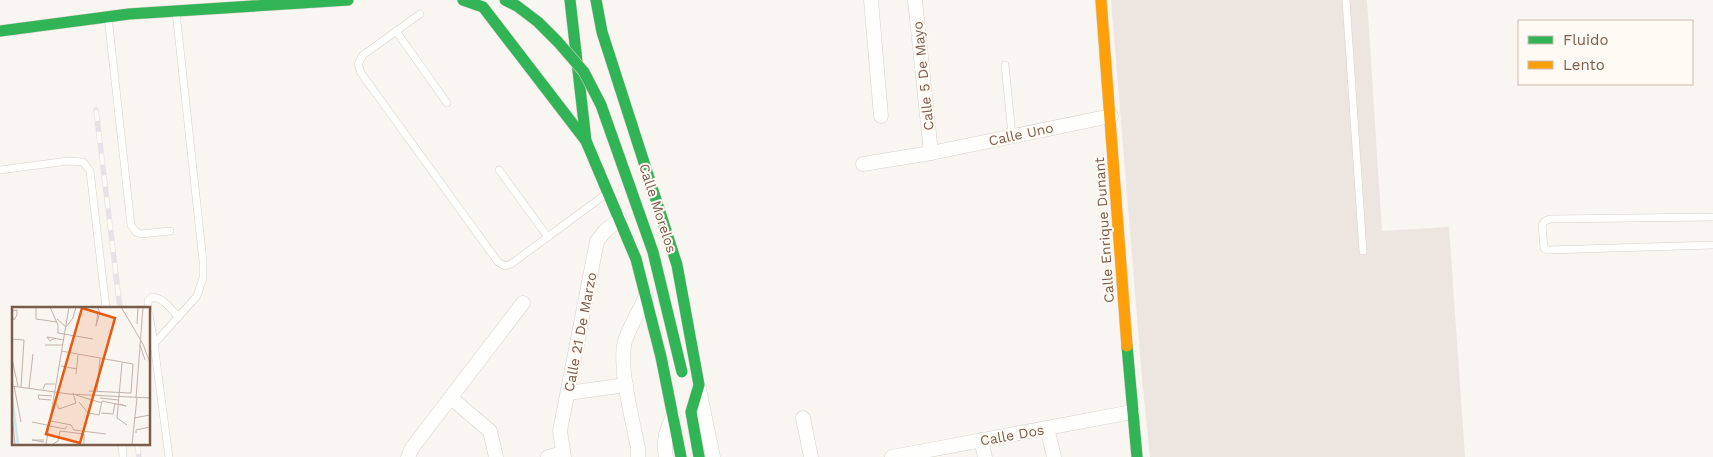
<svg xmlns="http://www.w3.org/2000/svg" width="1713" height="457" font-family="'Work Sans',sans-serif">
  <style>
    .industrial { fill: #ede5e0 }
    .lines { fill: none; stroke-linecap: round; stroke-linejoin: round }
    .lane-casing { stroke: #d7d1cb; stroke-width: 8 }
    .street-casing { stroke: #d7d1cb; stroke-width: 15 }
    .fast-casing { stroke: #d9d2cb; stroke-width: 12 }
    .slow-casing { stroke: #d9d2cb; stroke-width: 12 }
    .lane { stroke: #fefefd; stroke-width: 7 }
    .street { stroke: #fefefd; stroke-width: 14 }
    .fast { stroke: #30b455; stroke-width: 11 }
    .slow { stroke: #ff9f0a; stroke-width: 11 }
    .rail-casing { stroke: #e6e3e7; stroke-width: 5.5 }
    .rail { stroke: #fffaf3; stroke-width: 4; stroke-dasharray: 11; stroke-linecap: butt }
    .fast-bridge-casing { stroke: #d9d2cb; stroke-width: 12; stroke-linecap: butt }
    .fast-bridge { stroke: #30b455; stroke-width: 11 }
    .labels { text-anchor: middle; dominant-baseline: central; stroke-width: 4; stroke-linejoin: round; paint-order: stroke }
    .street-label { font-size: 14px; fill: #7a5c4d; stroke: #fffaf3 }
    .inset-river { fill: none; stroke: #d0e8ea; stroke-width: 2.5 }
    .inset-road { fill: none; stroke: #c2b3aa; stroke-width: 1 }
    .view { fill: #e8590c; fill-opacity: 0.15; stroke: #e8590c; stroke-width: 2.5 }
    .inset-edge { fill: none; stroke: #7a5c4d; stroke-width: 2.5 }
  </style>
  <rect width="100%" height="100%" fill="#f9f5f0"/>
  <path class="industrial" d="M1111,0H1367L1382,231L1449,227L1465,457H1150L1143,389Z"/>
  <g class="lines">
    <g class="lane-casing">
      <g id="lane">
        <path d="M1346,0L1363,251"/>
        <path d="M420,14L363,55L358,64L361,73L498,262L505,266L511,264L606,194"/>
        <path d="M108,17L131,225L136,232L141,234L170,231"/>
        <path d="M396,31L447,103"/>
        <path d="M1005,65L1012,135"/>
        <path d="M0,170L68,161L83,162L90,171L106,308"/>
        <path d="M499,170L548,237"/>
        <path d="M1713,217L1550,219L1545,221L1542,225L1544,248L1548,250L1713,245"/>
        <path d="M148,308V301L152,297C164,298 171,309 178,317"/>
        <path d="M149,314L154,344"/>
        <path d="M122,443L123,457"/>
        <path d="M169,457L154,344L197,296L203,278V261L176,12"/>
      </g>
    </g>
    <g class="street-casing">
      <g id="street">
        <path d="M871,0L881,116"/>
        <path d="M915,0L931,153"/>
        <path d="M863,164L931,153L1111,116"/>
        <path d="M699,389L713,457"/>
        <path d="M568,393L626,385"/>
        <path d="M451,398L490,431L496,457"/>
        <path d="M803,418L811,457"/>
        <path d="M1047,428L1054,457"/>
        <path d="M981,440L985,457"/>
        <path d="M408,457L412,448L523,303"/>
        <path d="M548,457L563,453"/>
        <path d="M564,457L560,431L597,241L605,231L620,219"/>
        <path d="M638,457V448C633,422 618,366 625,341C630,326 640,310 646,296"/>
        <path d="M666,457C663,441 666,431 673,416"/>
        <path d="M892,457L1132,412"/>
      </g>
    </g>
    <g class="fast-casing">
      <g id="fast">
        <path d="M463,0L483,7L586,141"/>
        <path d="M570,0L586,141L636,259L661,357L681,457"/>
        <path d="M596,0L602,32L677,265L699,385L691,412L699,457"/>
        <path d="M0,31L129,14L348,0"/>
        <path d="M1127,346L1137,457"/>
      </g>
    </g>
    <g class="slow-casing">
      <path id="slow" d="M1101,0L1127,346"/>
    </g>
    <use href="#lane" class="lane"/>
    <use href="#street" class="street"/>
    <use href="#fast" class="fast"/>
    <use href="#slow" class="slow"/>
    <g class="rail-casing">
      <g id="rail">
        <path d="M96,110L120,308"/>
        <path d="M137,443L139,457"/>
      </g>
    </g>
    <use href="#rail" class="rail"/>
    <g class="fast-bridge-casing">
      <path id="fast-bridge" d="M505,0L517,6L538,22L558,42L584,72L601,105L653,252L682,372"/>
    </g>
    <use href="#fast-bridge" class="fast-bridge"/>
  </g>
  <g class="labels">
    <g class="street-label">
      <text transform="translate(923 76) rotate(-96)">Calle 5 De Mayo</text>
      <text transform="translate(1021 134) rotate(-12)">Calle Uno</text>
      <text transform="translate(658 208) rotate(72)">Calle Morelos</text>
      <text transform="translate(1104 230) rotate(-94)">Calle Enrique Dunant</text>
      <text transform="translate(580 332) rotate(-79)">Calle 21 De Marzo</text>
      <text transform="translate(1012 435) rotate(-10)">Calle Dos</text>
    </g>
  </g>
  <g transform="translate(12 307)">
    <rect width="138" height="138" fill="#f9f5f0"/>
    <path class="inset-river" d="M0,91L6,137"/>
    <path class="inset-road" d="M24,0V12L45,15M38,0L46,18V26L81,32M85,0L88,5L84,19L86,4M109,0L131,37L138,56M0,4L5,3V8L2,13L0,9M45,12L54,20L61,11L64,0M125,17L126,0M43,31L38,34L35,30L52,33M0,32L12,33L9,80M33,38H51M128,38L133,53M49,44L121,57L119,86M0,52L6,79M110,56L105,111L115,118M49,59L65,62M64,67L66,48M0,79L57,87L138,91M2,79L9,115M17,81L21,47M31,82L33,77H43M77,84L119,86M85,84L88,52M64,88L90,96M88,91L107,93M124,91L131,0M39,93L27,92L26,88L40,89M67,95L76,106L87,108L90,94L114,99L108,97M44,96L47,102L64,96L61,86M89,106L101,107L103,96M0,107L3,137M122,111L138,108M39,114L59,118L62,123L94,127M20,115L35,118M38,119L53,122L55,119M124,126V123L138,120M32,135L20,133H32M34,137L57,0M41,137L46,134L48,124L72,127V137M120,137L125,91"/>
    <path class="view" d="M70,1L103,11L68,136L34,127Z"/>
    <rect width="138" height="138" class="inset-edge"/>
  </g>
  <rect x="1518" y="20" width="175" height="65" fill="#fffaf3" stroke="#cabbb1"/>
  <rect x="1528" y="36" width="25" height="8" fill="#30b455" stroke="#cabbb1"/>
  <text x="1563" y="45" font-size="15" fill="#7a5c4d">Fluido</text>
  <rect x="1528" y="61" width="25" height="8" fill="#ff9f0a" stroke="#cabbb1"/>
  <text x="1563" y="70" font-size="15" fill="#7a5c4d">Lento</text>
</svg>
